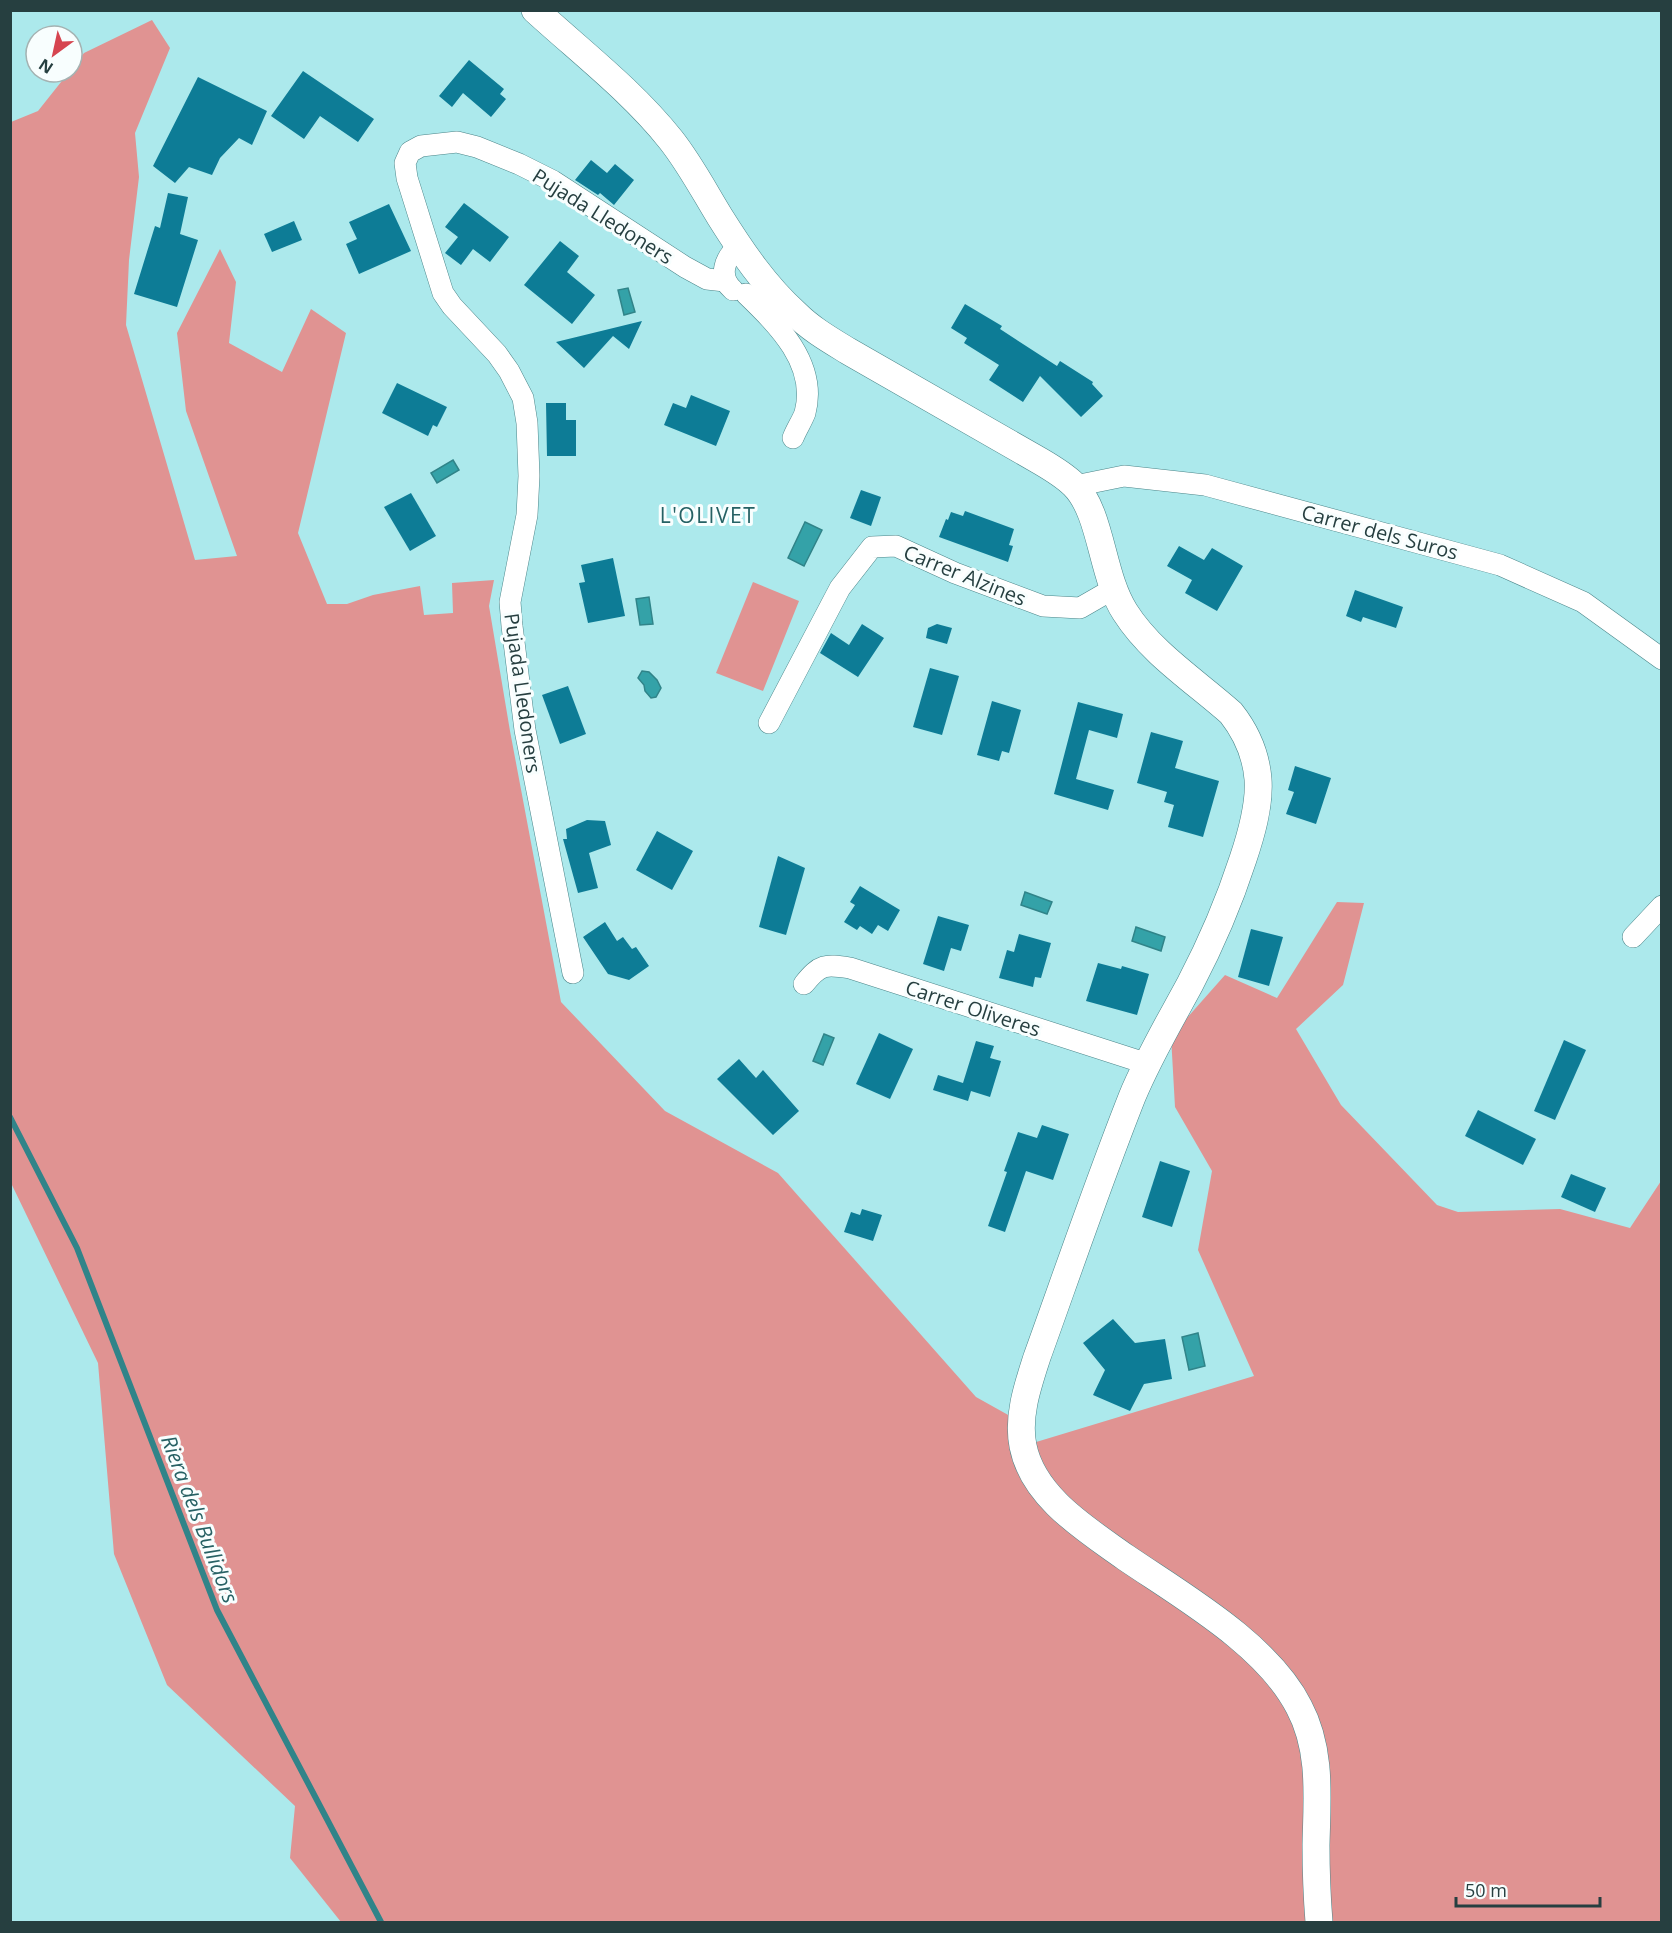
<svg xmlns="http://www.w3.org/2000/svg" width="1672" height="1933" font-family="'Open Sans',sans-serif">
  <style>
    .green { fill: #e09392 }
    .water { fill: #34a2a8; stroke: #308489; stroke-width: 1.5 }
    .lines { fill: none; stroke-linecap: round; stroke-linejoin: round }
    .stream { stroke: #308489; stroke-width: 6 }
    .building { fill: #0d7c96 }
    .minor-casing { stroke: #4b8589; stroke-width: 22 }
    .tertiary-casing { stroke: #4b8589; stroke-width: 28 }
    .minor { stroke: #fff; stroke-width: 21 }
    .tertiary { stroke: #fff; stroke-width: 27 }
    .labels { text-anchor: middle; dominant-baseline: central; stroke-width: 6; stroke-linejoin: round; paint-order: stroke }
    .street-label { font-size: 20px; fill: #263f40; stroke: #f8fefe }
    .neighbourhood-label { font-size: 21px; letter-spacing: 1.5px; fill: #256164; stroke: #f8fefe }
    .water-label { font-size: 21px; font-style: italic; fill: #276164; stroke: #f8fefe }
  </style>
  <rect width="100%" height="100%" fill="#ace9ec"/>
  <g class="green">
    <path d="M152,20L170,48L135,133L139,177L129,260L126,325L195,560L237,556L186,411L177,333L220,249L236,282L229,343L282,372L311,309L346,333L298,533L327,604H347L373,595L420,586L424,615L453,613L452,583L494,580L489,606L510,731L561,1002L665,1111L778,1173L976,1397L1010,1416L1023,1446L1254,1376L1198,1250L1212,1171L1175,1107L1171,1036L1225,975L1277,998L1337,902L1364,903L1343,985L1296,1029L1341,1105L1437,1205L1458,1212L1560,1209L1630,1228L1661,1181V1922H341L290,1858L295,1806L167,1685L114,1554L98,1363L11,1183V122L38,111L69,72H72V68L84,53Z"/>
    <path d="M753,582L799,601L763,691L716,673Z"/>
  </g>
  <g class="water">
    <path d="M628,288L635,312L624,315L618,290Z"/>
    <path d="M453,460L459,470L437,483L431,473Z"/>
    <path d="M805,522L822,530L804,566L788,558Z"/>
    <path d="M649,597L653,624L640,625L636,599Z"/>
    <path d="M642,671L649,672L657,680L661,688L656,697L651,698L645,691L644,685L638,678Z"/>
    <path d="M1025,892L1052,902L1047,914L1021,905Z"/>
    <path d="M1136,927L1165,937L1161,951L1132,941Z"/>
    <path d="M824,1034L834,1038L823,1065L813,1061Z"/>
    <path d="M1198,1333L1205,1366L1189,1370L1182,1337Z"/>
  </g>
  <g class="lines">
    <path class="stream" d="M10,1117L77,1248L217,1610L381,1922"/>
  </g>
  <g class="building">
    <path d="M469,60L504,89L500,94L506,99L491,117L463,93L452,107L439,96Z"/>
    <path d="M303,71L374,119L358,142L320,116L304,139L271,116Z"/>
    <path d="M198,77L267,111L252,145L239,138L220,158L212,175L189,167L175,183L153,166Z"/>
    <path d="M591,160L607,173L615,164L634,180L614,205L600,193L598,195L575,180Z"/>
    <path d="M168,193L188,197L180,234L198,240L177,307L134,294L155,226L160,228Z"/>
    <path d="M464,203L509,237L490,262L473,249L461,265L445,253L458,237L445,227Z"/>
    <path d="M389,204L411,251L359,274L346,244L357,239L349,222Z"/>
    <path d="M294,221L302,240L272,252L264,234Z"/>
    <path d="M560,241L579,256L567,272L595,295L572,324L524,285Z"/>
    <path d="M965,304L1002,326L1000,329L1057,366L1060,361L1093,382L1092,384L1103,396L1081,417L1040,376L1023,402L989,380L999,365L964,343L967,338L951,328Z"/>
    <path d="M642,321L629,349L613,336L584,368L556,342Z"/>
    <path d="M397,383L447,407L437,427L433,425L428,436L382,413Z"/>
    <path d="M691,395L730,411L716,446L664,425L673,403L686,408Z"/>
    <path d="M546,403H566V420H576V456H547Z"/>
    <path d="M861,490L881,497L871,526L850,518Z"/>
    <path d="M411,493L436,536L410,551L384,507Z"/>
    <path d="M965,511L1014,529L1009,545L1013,546L1008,562L939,537L946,519L948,520L951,512L963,516Z"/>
    <path d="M1179,546L1204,560L1212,548L1243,566L1217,611L1185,593L1192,580L1167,566Z"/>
    <path d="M613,558L625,616L588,623L579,583L585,582L581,565Z"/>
    <path d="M1355,590L1403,607L1396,628L1363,617L1361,622L1346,616Z"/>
    <path d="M862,624L884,638L858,677L820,653L831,633L849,645Z"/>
    <path d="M937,624L952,628L947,644L926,638L928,628Z"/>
    <path d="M930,668L959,676L942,735L913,727Z"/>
    <path d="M568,686L586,734L560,744L542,695Z"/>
    <path d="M992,701L1021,710L1009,753L1002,751L999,761L977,755Z"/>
    <path d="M1078,702L1123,714L1117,738L1089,730L1076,779L1114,790L1108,810L1054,794Z"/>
    <path d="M1151,732L1183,741L1175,768L1219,781L1203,837L1168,827L1174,805L1164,802L1167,792L1137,783Z"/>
    <path d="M1295,766L1331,778L1316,824L1286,814L1294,792L1288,790Z"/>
    <path d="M587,820L605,821L611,845L589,853L598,888L578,893L563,839H567L566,829Z"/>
    <path d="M657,831L693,851L672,890L636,870Z"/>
    <path d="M778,856L805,868L786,935L759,927Z"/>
    <path d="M860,886L900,910L888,931L878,925L872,934L860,926L857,930L844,922L855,905L850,902Z"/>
    <path d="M938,916L969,925L961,951L951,948L944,971L923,964Z"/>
    <path d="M605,922L617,941L623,937L632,949L636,947L649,966L629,980L608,974L583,937Z"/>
    <path d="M1251,929L1283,937L1269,986L1238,977Z"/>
    <path d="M1019,934L1051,943L1041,978L1035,977L1033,987L999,978L1007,950L1014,952Z"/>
    <path d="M1098,963L1121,969L1122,966L1149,974L1137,1015L1086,1001Z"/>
    <path d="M879,1033L913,1049L890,1099L856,1084Z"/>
    <path d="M1564,1040L1586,1050L1555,1120L1534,1111Z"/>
    <path d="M976,1041L994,1046L990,1058L1001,1061L990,1097L971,1091L968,1101L933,1090L938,1075L963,1083Z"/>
    <path d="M739,1059L756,1078L763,1070L799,1111L773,1135L717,1079Z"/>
    <path d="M1478,1110L1536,1139L1523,1165L1465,1136Z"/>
    <path d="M1042,1125L1069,1134L1053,1180L1026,1171L1005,1232L988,1226L1007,1172L1004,1171L1018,1132L1037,1138Z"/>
    <path d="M1160,1161L1190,1171L1172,1227L1142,1217Z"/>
    <path d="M1571,1174L1606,1188L1595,1212L1561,1197Z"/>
    <path d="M862,1209L882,1215L873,1241L844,1232L851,1212L860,1215Z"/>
    <path d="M1113,1319L1135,1343L1165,1339L1172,1379L1144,1384L1130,1411L1093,1395L1105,1370L1083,1343Z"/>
  </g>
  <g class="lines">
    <g class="minor-casing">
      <g id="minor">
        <path d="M733,290C718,277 724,258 739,246"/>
        <path d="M746,294C778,325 818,364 805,413C802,421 796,430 793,438"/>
        <path d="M1075,486L1124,476L1205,485L1500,565L1583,602L1662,659"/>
        <path d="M769,723L840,588L872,547L896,546L955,573L1043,606L1080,608L1113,589"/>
        <path d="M1633,937L1662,906"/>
        <path d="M573,973L525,730L512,626L510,602L527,515L529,476L527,423L523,398L509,371L497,354L452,306L443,293L407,178L405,163L410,152L421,146L457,142L477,147L519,164L553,181L685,267L707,279L725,281"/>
        <path d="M804,984C820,964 825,964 850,968L1148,1064"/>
      </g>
    </g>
    <g class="tertiary-casing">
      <path id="tertiary" d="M535,10C581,52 632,91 671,140C690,164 704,191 720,217C742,252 765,286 796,314C811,329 830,340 848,351L1040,461C1052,468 1064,475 1074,485C1102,513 1101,575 1125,612C1151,653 1195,681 1231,713C1246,732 1256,755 1258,779C1260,805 1251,835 1243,859C1229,902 1211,944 1190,984C1170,1021 1148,1058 1132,1097C1098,1183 1068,1271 1037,1357C1028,1385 1017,1416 1023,1446C1033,1497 1086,1529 1125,1557C1182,1596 1267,1644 1299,1707C1322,1750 1317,1798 1316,1845C1316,1871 1317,1897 1319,1922"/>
    </g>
    <use href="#minor" class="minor"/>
    <use href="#tertiary" class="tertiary"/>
  </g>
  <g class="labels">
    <g class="street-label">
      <text transform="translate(603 216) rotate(32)">Pujada Lledoners</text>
      <text transform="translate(1380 532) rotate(15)">Carrer dels Suros</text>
      <text transform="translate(965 575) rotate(22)">Carrer Alzines</text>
      <text transform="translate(523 693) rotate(82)">Pujada Lledoners</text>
      <text transform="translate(973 1008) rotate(18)">Carrer Oliveres</text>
    </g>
    <g class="neighbourhood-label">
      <text x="708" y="515">L'OLIVET</text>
    </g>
    <g class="water-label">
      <text transform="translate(200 1519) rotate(69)">Riera dels Bullidors</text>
    </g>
  </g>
  <rect width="1672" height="1933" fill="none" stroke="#263f40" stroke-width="24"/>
  <g transform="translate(54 54) rotate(213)"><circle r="28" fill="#f8fefe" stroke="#a4b2b2" stroke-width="1.5"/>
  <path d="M0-4.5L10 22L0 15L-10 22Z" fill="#d64550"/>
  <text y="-9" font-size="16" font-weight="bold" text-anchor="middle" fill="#263f40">N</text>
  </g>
  <path d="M1456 1897v9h144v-9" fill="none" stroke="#263f40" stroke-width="3"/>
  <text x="1465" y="1897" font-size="18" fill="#263f40" stroke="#f8fefe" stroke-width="4.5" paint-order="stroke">50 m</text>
</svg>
